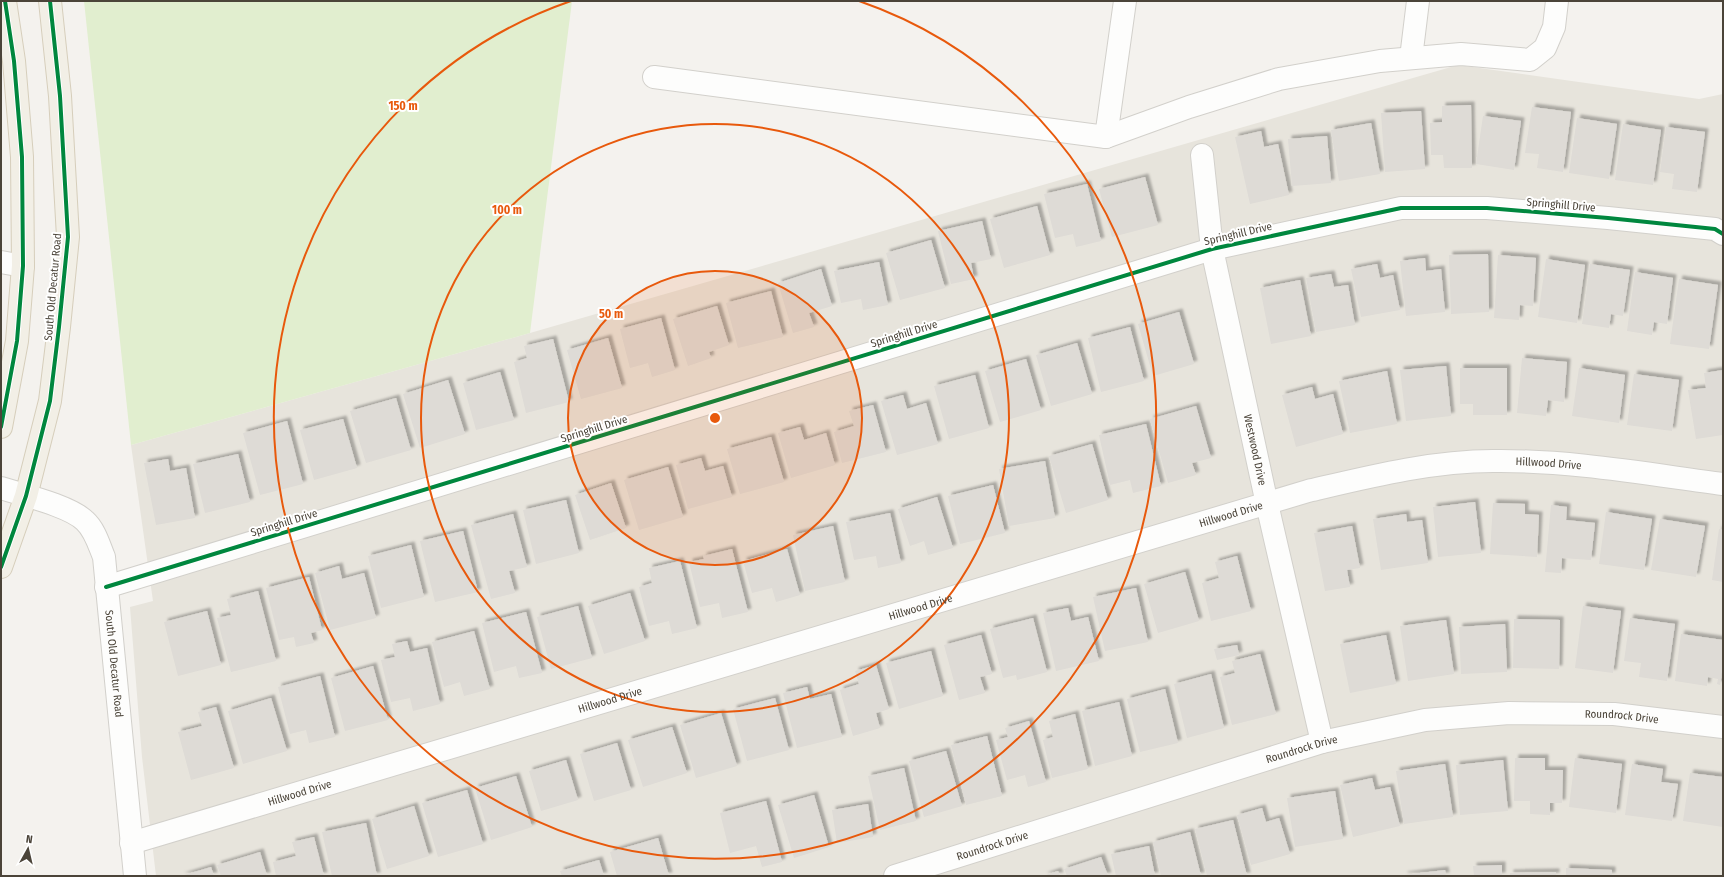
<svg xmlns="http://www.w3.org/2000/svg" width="1724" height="877" font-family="'Fira Sans Condensed',sans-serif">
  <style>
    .residential { fill: #e7e4dc }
    .green { fill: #e1eecf }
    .building { fill: #dedbd6; filter: url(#shadow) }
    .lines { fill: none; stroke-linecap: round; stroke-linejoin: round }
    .minor-casing { stroke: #d2d0cb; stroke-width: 24 }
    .major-casing { stroke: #d6cebb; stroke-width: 24 }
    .minor { stroke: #fdfdfc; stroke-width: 22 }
    .major { stroke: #f2efe6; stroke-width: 22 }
    .cycleway-casing { stroke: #fff; stroke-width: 6 }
    .cycleway { stroke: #00873e; stroke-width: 4 }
    .ring { fill: none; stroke: #e8590c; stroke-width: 2 }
    .labels { text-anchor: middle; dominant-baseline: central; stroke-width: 4; stroke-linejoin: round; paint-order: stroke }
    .street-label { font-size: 11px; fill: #4b4439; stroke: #fff }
    .centre { fill: #e8590c; stroke: #fff; stroke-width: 2 }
    .ring-label { font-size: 12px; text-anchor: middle; font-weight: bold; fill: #e8590c; stroke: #fff; stroke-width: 4; stroke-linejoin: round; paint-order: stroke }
  </style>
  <defs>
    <filter id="shadow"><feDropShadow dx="3.5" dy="-3.5" stdDeviation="1" flood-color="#0004"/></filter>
  </defs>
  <rect width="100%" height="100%" fill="#f4f2ee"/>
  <path class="residential" d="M1458,65L1699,99L1723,94V876H156L142,757L130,607L153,601L131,445L530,333Z"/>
  <path class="green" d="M84,1H572L530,333L131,445Z"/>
  <g class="building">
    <path d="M1471,105L1472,168H1444L1443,155H1431L1430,123L1442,122V106Z"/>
    <path d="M1532,107L1571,112L1563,172L1537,168L1539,154L1525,153Z"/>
    <path d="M1421,111L1425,169L1385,172L1381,113Z"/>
    <path d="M1483,116L1521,121L1514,170L1476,164Z"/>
    <path d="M1577,118L1617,124L1609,179L1569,173Z"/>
    <path d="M1371,123L1380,174L1339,181L1331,130Z"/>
    <path d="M1623,124L1661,130L1653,185L1615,180Z"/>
    <path d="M1666,127L1705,132L1697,192L1672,189L1674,174L1660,172Z"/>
    <path d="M1261,131L1264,147L1278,144L1289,195L1250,204L1235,137Z"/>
    <path d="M1327,136L1331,183L1292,186L1288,139Z"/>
    <path d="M1145,177L1158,225L1112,237L1099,189Z"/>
    <path d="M1087,184L1101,241L1076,247L1073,234L1055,238L1044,194Z"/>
    <path d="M1037,206L1050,255L1004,268L990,219Z"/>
    <path d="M982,221L991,259L971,263L974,279L951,284L938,231Z"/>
    <path d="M931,240L945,288L900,300L886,253Z"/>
    <path d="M1488,254L1489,312L1451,314L1449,255Z"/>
    <path d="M1498,255L1536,258L1533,306L1520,305L1519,320L1494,318Z"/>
    <path d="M1425,258L1426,271L1441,269L1445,312L1406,316L1400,261Z"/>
    <path d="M1546,259L1585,265L1577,323L1538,317Z"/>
    <path d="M879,262L888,305L863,310L861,299L841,303L834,271Z"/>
    <path d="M1377,264L1380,278L1393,275L1400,310L1361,317L1351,269Z"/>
    <path d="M1590,264L1630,270L1623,316L1611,314L1609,328L1582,324Z"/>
    <path d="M821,269L832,306L809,313L814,327L793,333L778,283Z"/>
    <path d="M1635,272L1673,278L1667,324L1654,322L1652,335L1627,331Z"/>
    <path d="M1331,274L1334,287L1348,285L1355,325L1316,332L1306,278Z"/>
    <path d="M1679,279L1718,285L1709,349L1670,344Z"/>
    <path d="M1300,280L1311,336L1271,344L1260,288Z"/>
    <path d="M771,291L783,337L738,348L726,303Z"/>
    <path d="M717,306L729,345L709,352L711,358L688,366L673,319Z"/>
    <path d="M1179,312L1194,364L1153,376L1138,324Z"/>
    <path d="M661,318L675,370L652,377L648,363L630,368L620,329Z"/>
    <path d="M1130,327L1144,381L1101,392L1088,338Z"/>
    <path d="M608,338L622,388L581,399L567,350Z"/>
    <path d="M553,339L569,402L526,413L514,362L527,358L524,346Z"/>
    <path d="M1077,343L1092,394L1051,406L1036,355Z"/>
    <path d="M1522,358L1567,362L1564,402L1548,400L1546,416L1517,413Z"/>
    <path d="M1026,359L1041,410L1000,422L985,371Z"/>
    <path d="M1446,366L1451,416L1406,421L1400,370Z"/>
    <path d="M1460,368H1507V415H1473V404H1460Z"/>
    <path d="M1579,368L1625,375L1619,423L1572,416Z"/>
    <path d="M1723,370V435L1696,439L1688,390L1706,388L1704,373Z"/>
    <path d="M1387,371L1397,424L1350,433L1339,381Z"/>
    <path d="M500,372L514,420L476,430L463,383Z"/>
    <path d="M1634,374L1679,380L1672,431L1627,425Z"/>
    <path d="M975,375L989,428L949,439L934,386Z"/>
    <path d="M448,380L465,434L420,448L403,394Z"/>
    <path d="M1312,387L1315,399L1333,394L1343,434L1296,447L1282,395Z"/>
    <path d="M903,395L907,409L926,403L938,444L897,455L881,401Z"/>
    <path d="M396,398L411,450L366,463L350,411Z"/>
    <path d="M873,405L886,452L842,463L834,432L854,426L849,411Z"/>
    <path d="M1196,406L1211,458L1192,463L1196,475L1168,483L1150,419Z"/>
    <path d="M343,419L357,468L314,480L300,430Z"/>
    <path d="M287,421L303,484L260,495L243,433Z"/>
    <path d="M1146,424L1161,486L1133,493L1130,480L1110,485L1099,435Z"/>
    <path d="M800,427L804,440L826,433L835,465L791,478L778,433Z"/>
    <path d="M771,437L784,482L740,494L727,449Z"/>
    <path d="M1092,444L1108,500L1066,513L1049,456Z"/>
    <path d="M238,454L250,502L205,513L193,464Z"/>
    <path d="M701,458L705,471L723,466L732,497L688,509L676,465Z"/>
    <path d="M168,459L170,471L186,468L195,518L156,525L144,463Z"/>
    <path d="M1045,461L1055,518L1009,526L999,469Z"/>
    <path d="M668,467L683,517L639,530L624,480Z"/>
    <path d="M611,483L626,528L590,540L575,495Z"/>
    <path d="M993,485L1005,533L960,544L948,496Z"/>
    <path d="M937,497L953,548L928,555L924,541L910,546L898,509Z"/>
    <path d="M566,500L579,553L536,564L523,510Z"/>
    <path d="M1475,502L1481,553L1438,557L1433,507Z"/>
    <path d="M1493,503L1525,504V514L1539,515L1537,557L1490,554Z"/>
    <path d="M1551,505L1567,507L1566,520L1595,523L1591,560L1562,558L1561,573L1545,572Z"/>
    <path d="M1606,512L1652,519L1644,570L1599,564Z"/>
    <path d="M890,513L901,563L878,568L876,556L854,560L846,522Z"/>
    <path d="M513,514L527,567L509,571L515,593L491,599L471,525Z"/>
    <path d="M1406,514L1407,522L1422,520L1428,563L1381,570L1373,519Z"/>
    <path d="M1660,519L1705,526L1696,577L1651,570Z"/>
    <path d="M833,526L845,582L805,591L793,535Z"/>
    <path d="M1352,526L1360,568L1347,570L1350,587L1325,591L1314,533Z"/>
    <path d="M1719,529L1723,530V582L1712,580Z"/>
    <path d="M463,531L478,592L435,602L420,541Z"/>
    <path d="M411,545L424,597L381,608L368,556Z"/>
    <path d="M732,549L748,612L722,618L719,603L700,607L689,562L704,559L703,556Z"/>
    <path d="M787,549L800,595L776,602L772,588L752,593L743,561Z"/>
    <path d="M1237,556L1251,611L1211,621L1202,583L1219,578L1215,562Z"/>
    <path d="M680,561L697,628L672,634L669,621L649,626L639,587L652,583L649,568Z"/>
    <path d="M339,566L342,579L364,573L376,618L330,630L315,573Z"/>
    <path d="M1185,572L1199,621L1158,633L1144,584Z"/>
    <path d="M309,577L322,630L311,633L314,643L296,647L294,637L279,640L266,588Z"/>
    <path d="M1136,588L1148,642L1105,651L1093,597Z"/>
    <path d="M258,591L276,661L231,672L217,618L231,615L227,599Z"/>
    <path d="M630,593L645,641L604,654L588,606Z"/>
    <path d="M578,606L592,658L551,669L537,617Z"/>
    <path d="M1583,606L1621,611L1613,673L1575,668Z"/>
    <path d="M1068,608L1071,621L1088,617L1099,661L1056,671L1043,613Z"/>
    <path d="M207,611L221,665L178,676L164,622Z"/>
    <path d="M526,612L542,673L519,678L516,666L494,672L482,623Z"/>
    <path d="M1033,618L1047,672L1017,680L1016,675L1003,678L990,629Z"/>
    <path d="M1630,618L1675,624L1667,681L1639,677L1641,663L1624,661Z"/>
    <path d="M1514,619L1560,620L1559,669L1513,668Z"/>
    <path d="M1446,620L1454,674L1408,681L1400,626Z"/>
    <path d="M1505,624L1507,672L1461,674L1459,627Z"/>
    <path d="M474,631L490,689L464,696L460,682L444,687L432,642Z"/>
    <path d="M1681,634L1723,640V666L1720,685L1717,684L1718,679L1708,677L1707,686L1675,681Z"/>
    <path d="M981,635L992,674L980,677L985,693L959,700L944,645Z"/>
    <path d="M1386,635L1396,684L1350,693L1340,644Z"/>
    <path d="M407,641L410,652L427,648L440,704L413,711L410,698L391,702L381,660L395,657L392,644Z"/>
    <path d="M1237,645L1239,655L1217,660L1214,649Z"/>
    <path d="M931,651L943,696L899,709L886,663Z"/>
    <path d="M1260,654L1276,714L1232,725L1220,677L1235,673L1232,661Z"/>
    <path d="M876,665L889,709L876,713L880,728L853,736L840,690L859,684L855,671Z"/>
    <path d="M373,666L388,720L345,731L331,678Z"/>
    <path d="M1211,674L1224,728L1187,738L1174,684Z"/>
    <path d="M320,676L335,737L309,743L306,730L290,734L278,687Z"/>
    <path d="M807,687L810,699L831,694L842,737L797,748L783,693Z"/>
    <path d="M1165,689L1178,743L1140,752L1127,699Z"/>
    <path d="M271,698L287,751L243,764L228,711Z"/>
    <path d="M775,698L789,750L747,761L733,709Z"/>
    <path d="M1119,702L1132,756L1095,766L1082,711Z"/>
    <path d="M216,707L234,768L191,780L178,732L202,726L198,712Z"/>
    <path d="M721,713L737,766L696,778L680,725Z"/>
    <path d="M1075,714L1088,769L1052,778L1043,740L1053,737L1049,721Z"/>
    <path d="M1029,721L1046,782L1028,787L1025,775L1007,780L996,740L1008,737L1005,728Z"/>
    <path d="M672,727L687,773L643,787L628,740Z"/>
    <path d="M987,736L1002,796L966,805L951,745Z"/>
    <path d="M617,743L631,790L594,801L580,754Z"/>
    <path d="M946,751L962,806L924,817L909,761Z"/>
    <path d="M1515,758H1545V770H1563L1562,803H1550V815L1530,814V801H1514Z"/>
    <path d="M1575,758L1622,764L1616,813L1569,807Z"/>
    <path d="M566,760L578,800L541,811L529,771Z"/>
    <path d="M1503,760L1508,811L1460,815L1456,765Z"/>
    <path d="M1445,764L1453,817L1404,824L1396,771Z"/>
    <path d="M1632,764L1663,769L1661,782L1678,784L1672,821L1625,815Z"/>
    <path d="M904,768L916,821L880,830L868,776Z"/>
    <path d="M1690,773L1723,777V827L1683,821Z"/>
    <path d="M516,776L532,827L491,840L475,788Z"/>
    <path d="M1372,778L1375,790L1390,787L1400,826L1353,837L1340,785Z"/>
    <path d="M467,790L483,844L438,857L422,803Z"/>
    <path d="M1335,791L1343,839L1295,847L1287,798Z"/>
    <path d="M814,795L829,847L794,858L778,805Z"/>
    <path d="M766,801L782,862L762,867L756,846L730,853L720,813Z"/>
    <path d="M868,804L873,837L837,843L832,810Z"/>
    <path d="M414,806L429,856L387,869L372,819Z"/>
    <path d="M1262,808L1266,822L1279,818L1290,854L1251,865L1237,815Z"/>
    <path d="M1233,820L1247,876H1207L1195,829Z"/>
    <path d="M366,823L377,876H332L322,832Z"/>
    <path d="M1190,832L1201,876H1161L1153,842Z"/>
    <path d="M314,837L324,876H276L273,862L296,856L292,842Z"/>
    <path d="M658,838L669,876H617L610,852Z"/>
    <path d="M1149,846L1155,876H1116L1111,854Z"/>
    <path d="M260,852L267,876H221L217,865Z"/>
    <path d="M1101,857L1108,876H1067L1064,869Z"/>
    <path d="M599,860L604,876H562L560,871Z"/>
    <path d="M1502,865V876H1474L1473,866Z"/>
    <path d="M211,867L214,876H181Z"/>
    <path d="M1566,868L1612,870V876H1566Z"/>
    <path d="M1445,870L1446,876H1404V875Z"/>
    <path d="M1058,871L1060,876H1043Z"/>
    <path d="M1556,872V876H1510V873Z"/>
  </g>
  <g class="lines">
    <g class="minor-casing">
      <g id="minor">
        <path d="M1411,58L1418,1"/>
        <path d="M654,77L1106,137L1125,1"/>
        <path d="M1106,137L1189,107L1279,79L1380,61L1461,54L1530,60L1545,48L1554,27L1557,1"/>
        <path id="s1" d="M1202,155L1212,249L1267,504L1322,742"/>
        <path d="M1,262L23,266"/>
        <path id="s2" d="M1,488C23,495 70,506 85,521C95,530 99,545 104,557L135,876"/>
        <path d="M106,587L1212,249L1401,208H1487L1608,218L1715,229L1723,234"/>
        <path id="s3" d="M131,843L1308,491C1368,477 1431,461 1493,461C1570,460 1647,474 1723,484"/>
        <path id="s4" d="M895,876L1322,742L1425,720L1509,713L1614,714L1723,727"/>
      </g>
    </g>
    <g class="major-casing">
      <g id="major">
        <path d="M1,427L17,341L23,266L22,157L14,61L5,1"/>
        <path d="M1,567L26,496L50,401L59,327L68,237L60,96L50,1"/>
      </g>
    </g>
    <use href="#minor" class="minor"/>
    <use href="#major" class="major"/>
    <g class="cycleway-casing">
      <g id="cycleway">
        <path d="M1,427L17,341L23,266L22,157L14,61L5,1"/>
        <path d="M1,567L26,496L50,401L59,327L68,237L60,96L50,1"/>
        <path d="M106,587L1212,249L1401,208H1487L1608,218L1715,229L1723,234"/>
      </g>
    </g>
    <use href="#cycleway" class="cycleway"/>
  </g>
  <circle cx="715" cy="418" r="147" fill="#e8590c" fill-opacity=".12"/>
  <g class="ring">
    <circle cx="715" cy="418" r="147"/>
    <circle cx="715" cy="418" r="294"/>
    <path d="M859 1A441 441 0 1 1 571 1"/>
  </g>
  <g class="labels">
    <g class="street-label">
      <text transform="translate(1561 205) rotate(5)">Springhill Drive</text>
      <text transform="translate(1238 234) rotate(-13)">Springhill Drive</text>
      <text transform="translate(53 287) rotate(-85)">South Old Decatur Road</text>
      <text transform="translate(904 334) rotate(-17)">Springhill Drive</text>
      <text transform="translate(594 429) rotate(-17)">Springhill Drive</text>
      <text stroke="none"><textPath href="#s1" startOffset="300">Westwood Drive</textPath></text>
      <text stroke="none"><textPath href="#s3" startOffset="1472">Hillwood Drive</textPath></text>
      <text stroke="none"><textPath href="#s3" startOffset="1148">Hillwood Drive</textPath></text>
      <text transform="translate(284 523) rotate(-17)">Springhill Drive</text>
      <text stroke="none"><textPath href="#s3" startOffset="824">Hillwood Drive</textPath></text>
      <text stroke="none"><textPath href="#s2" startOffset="239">South Old Decatur Road</textPath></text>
      <text stroke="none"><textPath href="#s3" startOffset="500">Hillwood Drive</textPath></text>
      <text stroke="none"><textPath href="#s4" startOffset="750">Roundrock Drive</textPath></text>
      <text stroke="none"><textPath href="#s4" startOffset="426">Roundrock Drive</textPath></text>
      <text stroke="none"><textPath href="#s3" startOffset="176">Hillwood Drive</textPath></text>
      <text stroke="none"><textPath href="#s4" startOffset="102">Roundrock Drive</textPath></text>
    </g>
  </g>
  <circle cx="715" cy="418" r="6" class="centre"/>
  <g class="ring-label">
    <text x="403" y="110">150 m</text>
    <text x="507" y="214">100 m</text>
    <text x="611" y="318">50 m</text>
  </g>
  <rect width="1724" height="877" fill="none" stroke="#4b4439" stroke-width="4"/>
  <g transform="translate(28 849) rotate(8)" stroke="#ffffff" stroke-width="3" paint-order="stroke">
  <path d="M0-3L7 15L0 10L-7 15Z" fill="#4b4439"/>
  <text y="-6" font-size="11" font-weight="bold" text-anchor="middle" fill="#4b4439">N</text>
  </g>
</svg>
